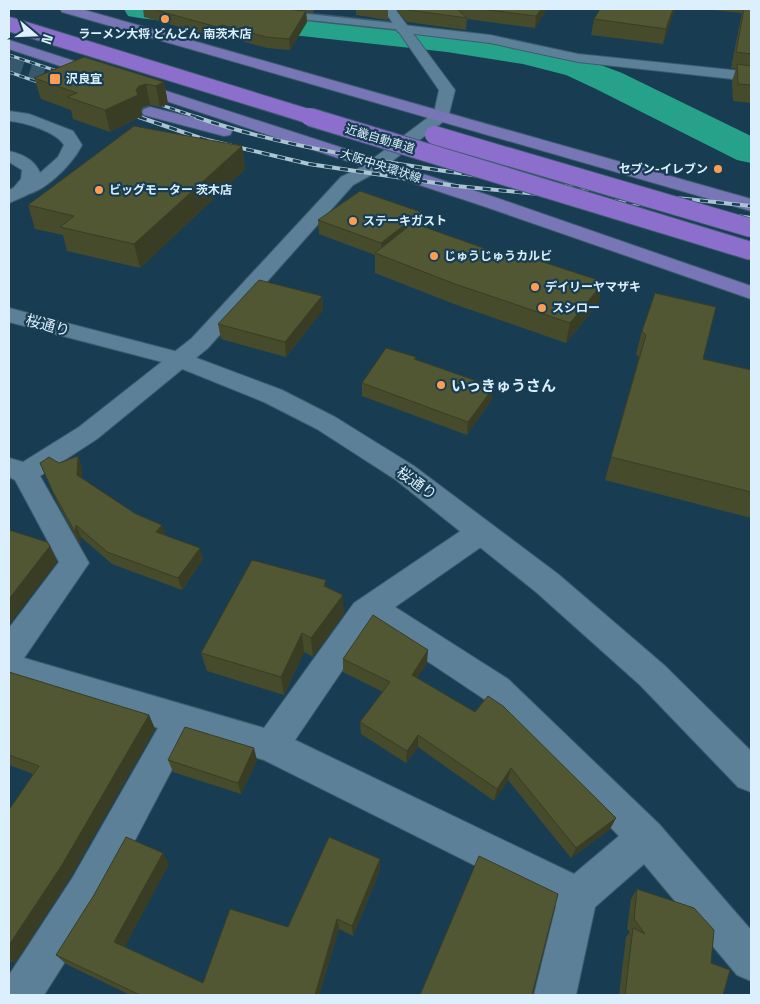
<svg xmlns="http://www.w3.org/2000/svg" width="760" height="1004" font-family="'Space Grotesk','Noto Sans JP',sans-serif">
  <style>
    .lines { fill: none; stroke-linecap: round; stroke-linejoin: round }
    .river { fill: #26a28b; fill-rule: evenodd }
    .primary-tunnel { stroke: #35586c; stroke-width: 14; stroke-dasharray: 14 8; stroke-linecap: butt }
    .lane-casing { stroke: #3d5c6e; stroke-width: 3 }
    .street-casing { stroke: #3d5c6e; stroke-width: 2 }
    .secondary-casing { stroke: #3d5c6e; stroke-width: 2 }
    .primary-casing { stroke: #3d5c6e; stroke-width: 2 }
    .lane { fill: #5b8098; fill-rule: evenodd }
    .street { fill: #5b8098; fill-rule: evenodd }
    .secondary { fill: #5b8098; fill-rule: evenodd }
    .primary { fill: #7876b7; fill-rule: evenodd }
    .rail-far1-casing { stroke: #acc4d3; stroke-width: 3 }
    .rail-casing { stroke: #acc4d3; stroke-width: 4 }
    .rail-far1 { stroke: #183d52; stroke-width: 2; stroke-dasharray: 5.5; stroke-linecap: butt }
    .rail { stroke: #183d52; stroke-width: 2.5; stroke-dasharray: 8; stroke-linecap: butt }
    .highway-bridge-far1-casing { stroke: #3d5c6e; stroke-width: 16; stroke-linecap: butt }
    .highway-bridge-casing { stroke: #3d5c6e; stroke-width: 20; stroke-linecap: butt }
    .highway-bridge-far1 { stroke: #8c6fcc; stroke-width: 14 }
    .highway-bridge { stroke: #8c6fcc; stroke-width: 18 }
    .wall { fill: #464b2c }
    .shaded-wall { fill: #393d24 }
    .building { fill: #515733; stroke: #393d24 }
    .poi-dot { fill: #fc9d53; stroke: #183d52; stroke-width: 2 }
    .labels { text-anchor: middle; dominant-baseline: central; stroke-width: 4.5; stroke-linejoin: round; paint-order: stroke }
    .far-poi-label { font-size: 12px; font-weight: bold; fill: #dbeffc; stroke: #183d52; text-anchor: start }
    .far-street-label { font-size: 12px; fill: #dbeffc; stroke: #183d52 }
    .street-label { font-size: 15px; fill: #dbeffc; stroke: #183d52 }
    .poi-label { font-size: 15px; font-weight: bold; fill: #dbeffc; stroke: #183d52; text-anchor: start }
  </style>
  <rect width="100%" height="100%" fill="#183d52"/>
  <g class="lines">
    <path class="river" d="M124,9H225L447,32L525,44L590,61L622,73L751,136V163L737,160L596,89L566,75L523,64L447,52L139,18L128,16Z"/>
    <path class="primary-tunnel" d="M9,64L150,112"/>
    <g class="lane-casing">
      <path id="lane" d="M230,9H261L402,24L407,27L402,30L235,12Z"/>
    </g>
    <g class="street-casing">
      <g id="street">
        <path d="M403,25L490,35L578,54L751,72V81L578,62L490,43L398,32L396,29Z"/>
        <path d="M9,111L29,114L73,131L82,145C72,165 38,201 13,195L11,191L21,179L22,170L9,162V151C22,154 35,160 40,173L58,157L64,145C57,132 24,122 9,121Z"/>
        <path d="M376,160L382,161L385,165L382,169L353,185L208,348L97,439L40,476L89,563L24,658L264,728L354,603L471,524L481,521L491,524L495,532L491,540L395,607L508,679L659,824L751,930V981L737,975L644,864L595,907L576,995H534L556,906L264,760L189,737L101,905L44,995H9V975L73,877L158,728L9,682V628L59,562L15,480L9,477V458L23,462L79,427L192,338L341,177ZM373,625L484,699L619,836L574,874L295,740Z"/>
      </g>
    </g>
    <g class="secondary-casing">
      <g id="secondary">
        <path d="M383,9H395L455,90L448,118L382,169L376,170L370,169L367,165L370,161L434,113L439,90Z"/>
        <path d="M20,185L27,187L29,191L27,195L9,203V190Z"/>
        <path d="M9,308L186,354L282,390L335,417L414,466L558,574L664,665L751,751V792L738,787L640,685L536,592L396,480L317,429L264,402L170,364L9,322Z"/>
      </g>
    </g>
    <g class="primary-casing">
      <g id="primary">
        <path d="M60,9H81L751,199V211L62,12Z"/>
        <path d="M9,40L497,198L751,286V299L483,206L9,49Z"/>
        <path d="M150,107L230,127L232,131L230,135L224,136L144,115L142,112L144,109Z"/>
      </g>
    </g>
    <use href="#lane" class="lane"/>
    <use href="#street" class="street"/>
    <use href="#secondary" class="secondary"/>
    <use href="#primary" class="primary"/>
    <g class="rail-far1-casing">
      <g id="rail-far1">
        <path d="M9,55L66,74"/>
        <path d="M9,72L49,86"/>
        <path d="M149,101L200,118"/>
        <path d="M127,113L143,118"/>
      </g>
    </g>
    <g class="rail-casing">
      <g id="rail">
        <path d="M139,117L203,139L309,164L456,186L671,207L751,218"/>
        <path d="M196,117C262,140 330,152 399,164C515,183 633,193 751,206"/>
      </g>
    </g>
    <use href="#rail-far1" class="rail-far1"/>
    <use href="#rail" class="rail"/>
    <g class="highway-bridge-far1-casing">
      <path id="highway-bridge-far1" d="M9,24L314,118"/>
    </g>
    <g class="highway-bridge-casing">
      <g id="highway-bridge">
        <path d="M310,117L751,251"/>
        <path d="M434,135L751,228"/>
      </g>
    </g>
    <use href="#highway-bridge-far1" class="highway-bridge-far1"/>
    <use href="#highway-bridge" class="highway-bridge"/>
  </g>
  <g class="wall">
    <path d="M143,9H315L313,13L306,12L307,22L290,50L267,48L223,36L219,38L144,17Z"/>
    <path d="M356,9H388V20L356,15Z"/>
    <path d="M396,9H547L535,28L467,19L466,30L407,22Z"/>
    <path d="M675,9L663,44L591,35L594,19Z"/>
    <path d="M702,9H751V103L733,101L732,81L736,69L731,68L742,13Z"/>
    <path d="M34,78L164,82L168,104L160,107L150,105L143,107L141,110L142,116L110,132L73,119L71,110L41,99Z"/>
    <path d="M242,146L245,169L140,268L67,251L63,235L35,229L28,205Z"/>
    <path d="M318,220L421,225L599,302L566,343L454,304L375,273V255L319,234Z"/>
    <path d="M322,296L323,310L286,357L221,339L218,324Z"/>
    <path d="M642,331L703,359L751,370V518L605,480L639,357L636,354Z"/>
    <path d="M416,357V359L492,399L467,435L362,396V383Z"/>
    <path d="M78,456L82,468V478L165,535L203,559L182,590L112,564L81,537L80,544L58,504L40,463H59Z"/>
    <path d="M327,587L344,614L313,657L304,652L284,695L207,671L201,653Z"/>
    <path d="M343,659L427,663L417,678L616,818L610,829L571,858L508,780L494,801L418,747L406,763L361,734L360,722L383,692L343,672Z"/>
    <path d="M9,672L149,715L155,729L71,876L15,963L11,961L9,966V810L33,774L9,765Z"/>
    <path d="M168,760H257L241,794L173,772Z"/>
    <path d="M163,853L169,864L124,947L203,983L288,927L380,870L353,936L339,929L319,995H130L66,964L56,955Z"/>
    <path d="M637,889L711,963L723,995H619L626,937L630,932L627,929L631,899Z"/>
  </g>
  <g class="shaded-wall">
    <path d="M541,9H547L535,28L536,16Z"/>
    <path d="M673,9H675L663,44L666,29Z"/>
    <path d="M306,11L307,22L290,50L289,39Z"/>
    <path d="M222,25L223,36L219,38L217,27Z"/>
    <path d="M164,82L168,104L160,107L156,86Z"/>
    <path d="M146,84L150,105L143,107L141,110L142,116L110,132L105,110L136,90L139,86Z"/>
    <path d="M242,146L245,169L140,268L134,244Z"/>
    <path d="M421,212V225L383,256H381V243Z"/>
    <path d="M604,282L599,302L566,343L570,323Z"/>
    <path d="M322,296L323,310L286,357L285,342Z"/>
    <path d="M494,387L492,399L467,435L468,422Z"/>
    <path d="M78,456L82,468V487L77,475Z"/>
    <path d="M76,525L81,537L80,544L75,532Z"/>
    <path d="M162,525L166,536L156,532Z"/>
    <path d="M50,546L57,562L9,625V599Z"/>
    <path d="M200,548L203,559L182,590L178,578Z"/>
    <path d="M326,580L328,599L324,586Z"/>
    <path d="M343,595L344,614L313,657L311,638Z"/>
    <path d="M302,633L304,652L284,695L281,677Z"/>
    <path d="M428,650L427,663L411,688L412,675Z"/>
    <path d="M149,715L155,729L71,876L15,963L9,958V945Z"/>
    <path d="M418,735V747L406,763L407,751Z"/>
    <path d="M254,748L257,760L241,794L238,783Z"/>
    <path d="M511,768L508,780L494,801L497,789Z"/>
    <path d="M616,818L610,829L571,858L576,848Z"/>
    <path d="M163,853L169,864L122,952L114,942Z"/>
    <path d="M380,859V870L353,936L352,926Z"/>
    <path d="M337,919L339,929L319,995H315Z"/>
    <path d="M9,959L11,961L9,966Z"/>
  </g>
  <g class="building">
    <path d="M152,9H285L306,11L289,39L266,37L222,25L217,27Z"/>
    <path d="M406,9H457L467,18L408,10Z"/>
    <path d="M480,9H541L536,16Z"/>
    <path d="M600,9H673L666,29L594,19Z"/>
    <path d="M744,9H751V54L736,52Z"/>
    <path d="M84,57L164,82L156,86L146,84L139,86L136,90L138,95L105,110L67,97L77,93L34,78Z"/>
    <path d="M737,64L751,66V85L738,84Z"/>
    <path d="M134,126L242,146L134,244L60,227L74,216L28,205Z"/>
    <path d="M360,191L421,212L381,243L318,220Z"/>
    <path d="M413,223L526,263L531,258L604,282L570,323L455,284L375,253Z"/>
    <path d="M259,280L322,296L285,342L218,324Z"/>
    <path d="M655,293L716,307L703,359L751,370V492L611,457L646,335L642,331Z"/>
    <path d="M386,348L416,357L414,359L494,387L468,422L362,383Z"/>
    <path d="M78,456L77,475L136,514L162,525L156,532L200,548L178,578L107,552L76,525L75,532L53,492L40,463L49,457L59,463Z"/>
    <path d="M9,530L47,542L50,546L9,599Z"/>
    <path d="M252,560L326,580L324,586L343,595L311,638L302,633L281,677L201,653Z"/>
    <path d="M373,615L428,650L412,675L475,712L488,696L503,706L616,818L576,848L511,768L497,789L418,735L407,751L360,722L390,682L343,659Z"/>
    <path d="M9,672L149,715L62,865L9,945V810L39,766L9,755Z"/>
    <path d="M185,727L254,748L238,783L168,760Z"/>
    <path d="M126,837L163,853L114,942L203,983L230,909L288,927L329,837L380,859L352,926L337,919L315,995H140L56,955L94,895Z"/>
    <path d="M479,856L558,894L532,995H420Z"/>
    <path d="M637,889L694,908L714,930L711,963L730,970L723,995H625L633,928L645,934L634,919Z"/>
  </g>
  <g class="poi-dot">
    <circle cx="165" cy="19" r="5"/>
    <rect x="49" y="73" width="12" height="12" rx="2.5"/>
    <circle cx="718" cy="169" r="5"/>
    <circle cx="99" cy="190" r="5"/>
    <circle cx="353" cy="221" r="5"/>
    <circle cx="434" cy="256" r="5"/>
    <circle cx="535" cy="287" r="5"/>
    <circle cx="542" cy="308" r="5"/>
    <circle cx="441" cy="385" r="5"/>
  </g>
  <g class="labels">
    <g class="far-poi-label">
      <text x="165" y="34" text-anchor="middle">ラーメン大将 どんどん 南茨木店</text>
      <text x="66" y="79">沢良宜</text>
      <text x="708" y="169" text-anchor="end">セブン-イレブン</text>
      <text x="109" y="190">ビッグモーター 茨木店</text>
      <text x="363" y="221">ステーキガスト</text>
      <text x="444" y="256">じゅうじゅうカルビ</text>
      <text x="545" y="287">デイリーヤマザキ</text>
      <text x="552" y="308">スシロー</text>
    </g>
    <g class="far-street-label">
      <text transform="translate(380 139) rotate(17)">近畿自動車道</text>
      <text transform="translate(381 166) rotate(18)">大阪中央環状線</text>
    </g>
    <g class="street-label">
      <text transform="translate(48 325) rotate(15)">桜通り</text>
      <text transform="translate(417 483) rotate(36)">桜通り</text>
    </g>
    <g class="poi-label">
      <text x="451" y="385">いっきゅうさん</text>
    </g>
  </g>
  <rect width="760" height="1004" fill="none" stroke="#dbeffc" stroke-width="20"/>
  <g transform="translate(35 35) rotate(109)" stroke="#183d52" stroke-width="4" paint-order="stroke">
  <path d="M0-4L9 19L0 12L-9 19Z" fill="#dbeffc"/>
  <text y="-8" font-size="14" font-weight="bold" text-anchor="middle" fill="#dbeffc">N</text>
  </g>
</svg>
